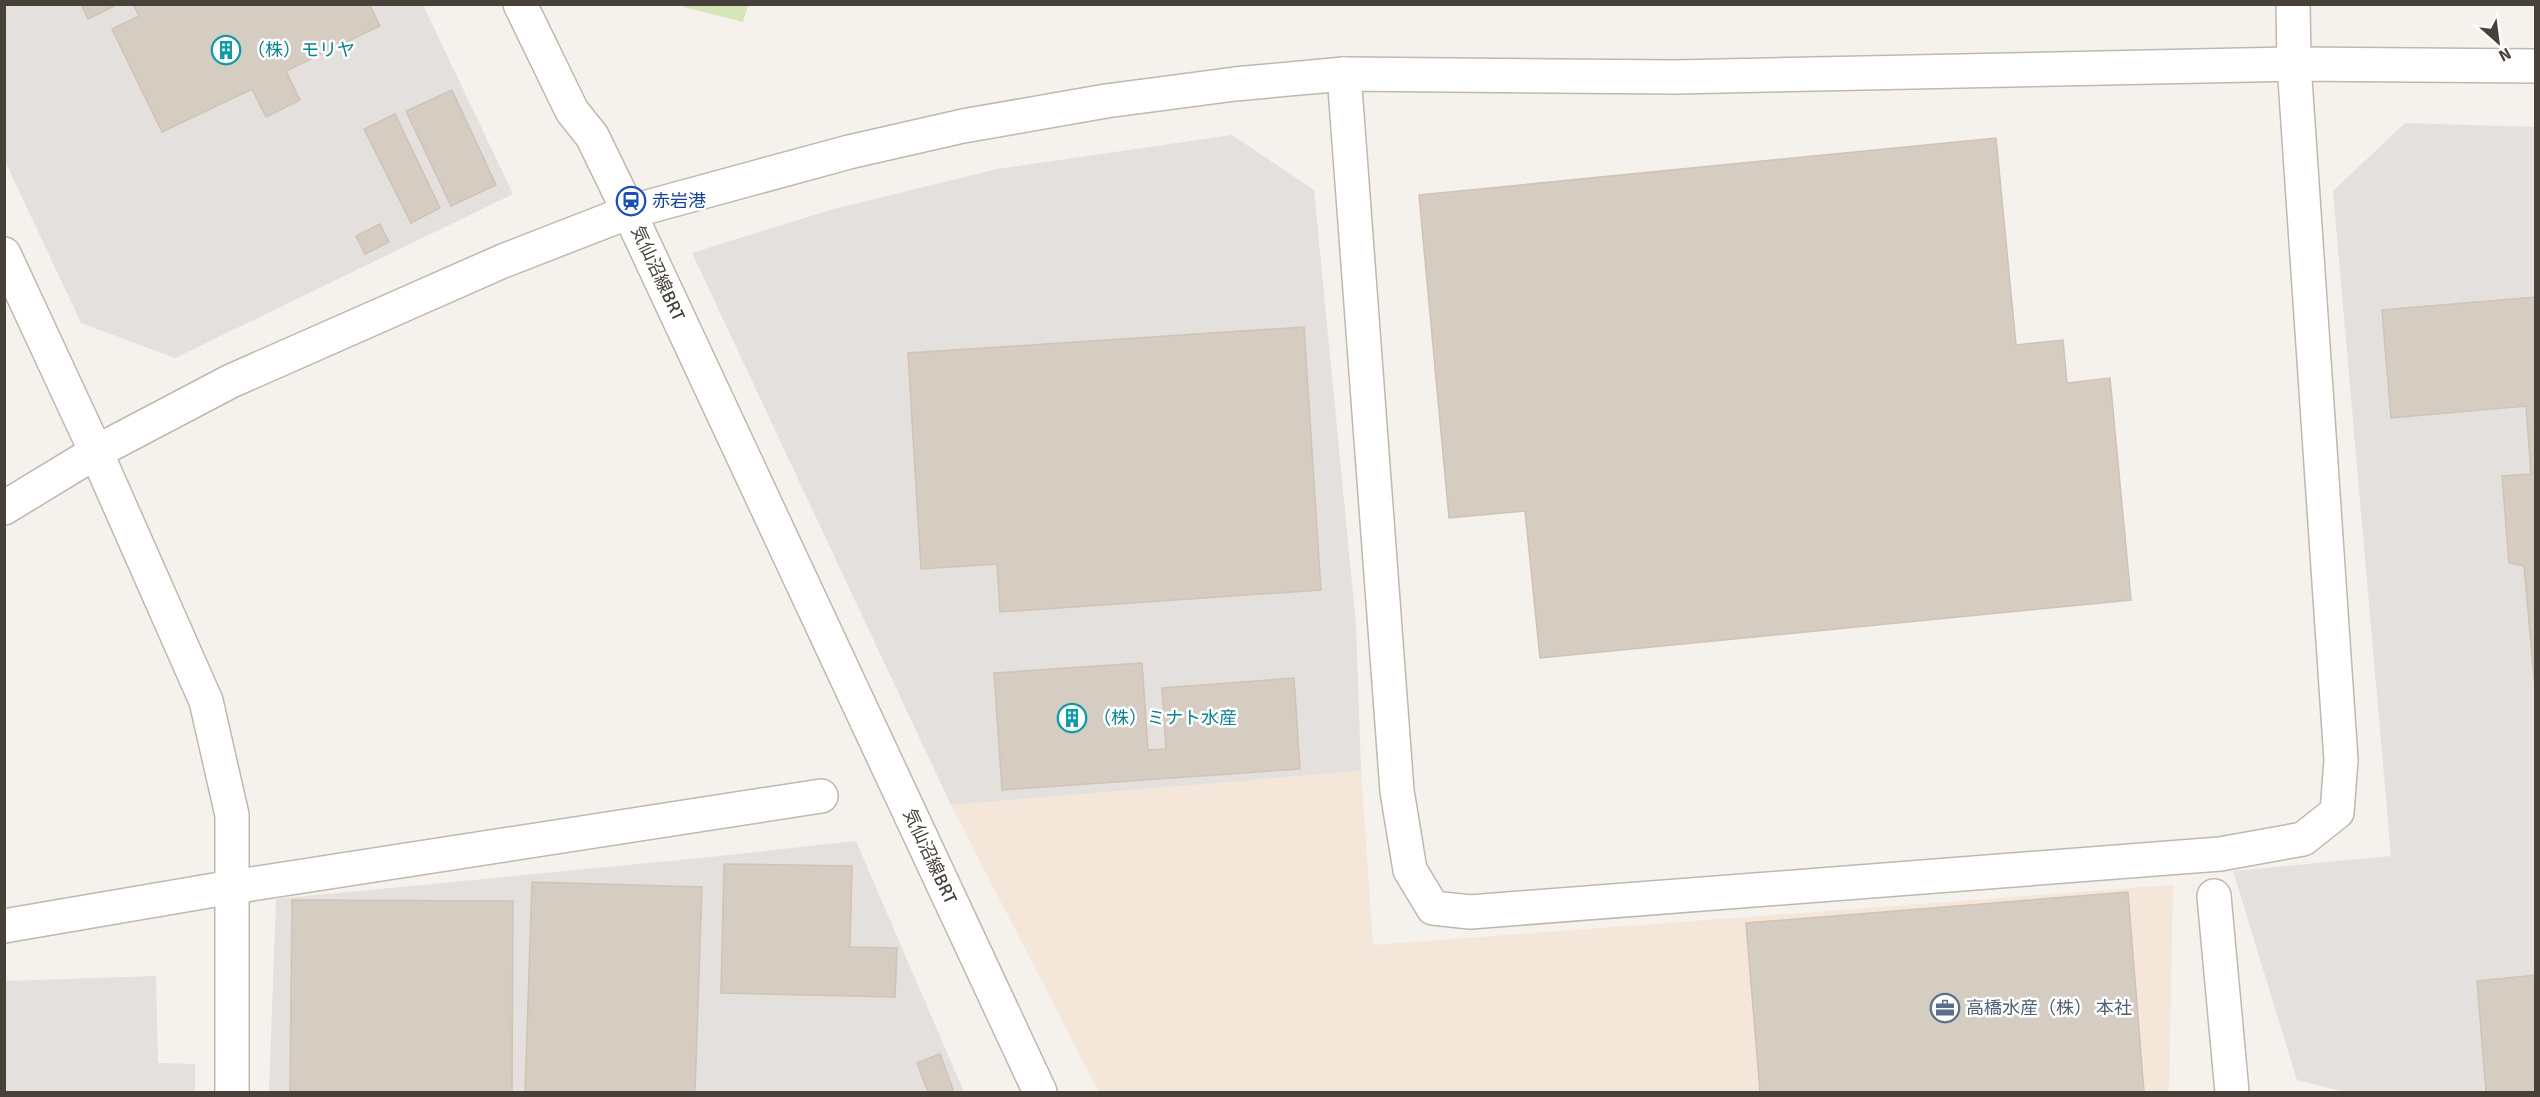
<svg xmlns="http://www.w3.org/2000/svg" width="2540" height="1097" font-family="Signika,'Noto Sans JP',sans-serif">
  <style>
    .commercial { fill: #f4e6d9 }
    .industrial { fill: #e4e0dd }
    .green { fill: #d5e5b8 }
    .building { fill: #d5ccc2; stroke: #d0c3b5; stroke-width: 1.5 }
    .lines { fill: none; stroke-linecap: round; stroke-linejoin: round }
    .minor-casing { stroke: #c0b8af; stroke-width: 36 }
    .minor { stroke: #fff; stroke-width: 33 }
    .labels { text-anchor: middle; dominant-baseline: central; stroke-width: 5; stroke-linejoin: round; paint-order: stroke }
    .culture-label { font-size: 18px; fill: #0d838f; stroke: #fff; text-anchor: start }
    .transit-label { font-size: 18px; fill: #164399; stroke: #fff; text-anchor: start }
    .street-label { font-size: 18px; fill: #48413a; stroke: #fff }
    .service-label { font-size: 18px; fill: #4e5e75; stroke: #fff; text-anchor: start }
  </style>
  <rect width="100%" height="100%" fill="#f5f1ec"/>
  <path class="commercial" d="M1361,771L1373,945L2173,885L2169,1092H1099L951,805Z"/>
  <g class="industrial">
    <path d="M4,5H423L513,194L175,358L81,323L5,161Z"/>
    <path d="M2405,123L2535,127V1092H2345L2297,1080L2233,871L2391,856L2333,191Z"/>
    <path d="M1232,135L1314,190L1356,625L1361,771L951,805L692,253L830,210L997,169Z"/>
    <path d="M856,841L964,1092H269L276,899L711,857Z"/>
    <path d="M156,976L158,1063L195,1064V1092H5V981Z"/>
  </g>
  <path class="green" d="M683,5V4L748,5L743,22L684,7Z"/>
  <g class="building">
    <path d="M81,4H118L88,19Z"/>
    <path d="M133,4H369L380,26L286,71L300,100L266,117L252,89L162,132L112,29L139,16Z"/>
    <path d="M452,90L496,185L451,206L406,111Z"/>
    <path d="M395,114L440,208L411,223L364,129Z"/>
    <path d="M1996,138L2016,345L2063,340L2067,383L2110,378L2131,600L1540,658L1525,511L1449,518L1419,195Z"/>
    <path d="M380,224L389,242L365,254L356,236Z"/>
    <path d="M2536,297V700L2524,566L2509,563L2502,476L2531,474L2526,406L2391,418L2382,310Z"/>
    <path d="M1304,327L1321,590L1000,612L997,564L921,569L908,353Z"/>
    <path d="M1142,663L1148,750L1166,749L1162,688L1294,678L1300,769L1002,790L994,673Z"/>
    <path d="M724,864L852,866L850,947L897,948L895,997L721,993Z"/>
    <path d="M532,882L702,887L695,1092H525Z"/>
    <path d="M2128,892L2144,1092H1760L1746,923Z"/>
    <path d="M292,900L513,901L512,1092H290Z"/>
    <path d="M2536,975V1092H2486L2477,981Z"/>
    <path d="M940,1054L954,1092H928L917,1063Z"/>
  </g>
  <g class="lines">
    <g class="minor-casing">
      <g id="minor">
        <path d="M520,4L572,111L592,136L629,212L1040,1092"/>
        <path d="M1344,74L1397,791L1410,870L1433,908L1470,912L2220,854L2303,839L2337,812L2341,760L2294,64L2293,4"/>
        <path d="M4,254L96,452L206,701L232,815V1092"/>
        <path d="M4,508L96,452L231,381L503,261L629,212L849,152L963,126L1106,101L1235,84L1344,74L1675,77L2294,64L2536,66"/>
        <path d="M2214,896L2232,1092"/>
        <path d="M4,926L232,887L821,796"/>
      </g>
    </g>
    <use href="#minor" class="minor"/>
  </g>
  <defs>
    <g id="building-ring" transform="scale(1.5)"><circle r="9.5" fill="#fff" stroke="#0f9aa8" stroke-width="1.5"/><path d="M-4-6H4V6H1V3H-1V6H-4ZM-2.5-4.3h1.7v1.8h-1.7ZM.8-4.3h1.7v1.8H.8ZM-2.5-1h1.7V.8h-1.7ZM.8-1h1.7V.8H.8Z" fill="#0f9aa8"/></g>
    <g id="station-ring" transform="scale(1.5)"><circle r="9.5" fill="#fff" stroke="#1a4fb4" stroke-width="1.5"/><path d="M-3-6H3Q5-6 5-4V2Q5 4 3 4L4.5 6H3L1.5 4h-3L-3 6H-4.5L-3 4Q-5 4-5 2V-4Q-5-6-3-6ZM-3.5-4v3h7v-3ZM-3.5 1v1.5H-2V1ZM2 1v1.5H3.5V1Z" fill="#1a4fb4"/></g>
    <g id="office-ring" transform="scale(1.5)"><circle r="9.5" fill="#fff" stroke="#5c6f8a" stroke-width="1.5"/><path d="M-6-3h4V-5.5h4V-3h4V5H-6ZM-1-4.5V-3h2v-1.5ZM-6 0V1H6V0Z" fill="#5c6f8a"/></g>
  </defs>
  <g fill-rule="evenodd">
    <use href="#building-ring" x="226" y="50"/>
    <use href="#station-ring" x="631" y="201"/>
    <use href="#building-ring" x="1072" y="718"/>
    <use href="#office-ring" x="1945" y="1008"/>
  </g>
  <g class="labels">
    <g class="culture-label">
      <text x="247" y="50">（株）モリヤ</text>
      <text x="1093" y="718">（株）ミナト水産</text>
    </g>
    <g class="transit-label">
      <text x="652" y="201">赤岩港</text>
    </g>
    <g class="street-label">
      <text transform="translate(658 273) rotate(65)">気仙沼線BRT</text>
      <text transform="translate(930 856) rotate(65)">気仙沼線BRT</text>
    </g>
    <g class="service-label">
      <text x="1966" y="1008">高橋水産（株） 本社</text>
    </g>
  </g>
  <rect width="2540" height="1097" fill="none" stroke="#48413a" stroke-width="12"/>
  <g transform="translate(2498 42) rotate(152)" stroke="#ffffff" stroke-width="4.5" paint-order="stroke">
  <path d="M0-4.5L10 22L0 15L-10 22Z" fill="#48413a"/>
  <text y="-9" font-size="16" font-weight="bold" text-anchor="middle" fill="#48413a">N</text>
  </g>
</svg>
